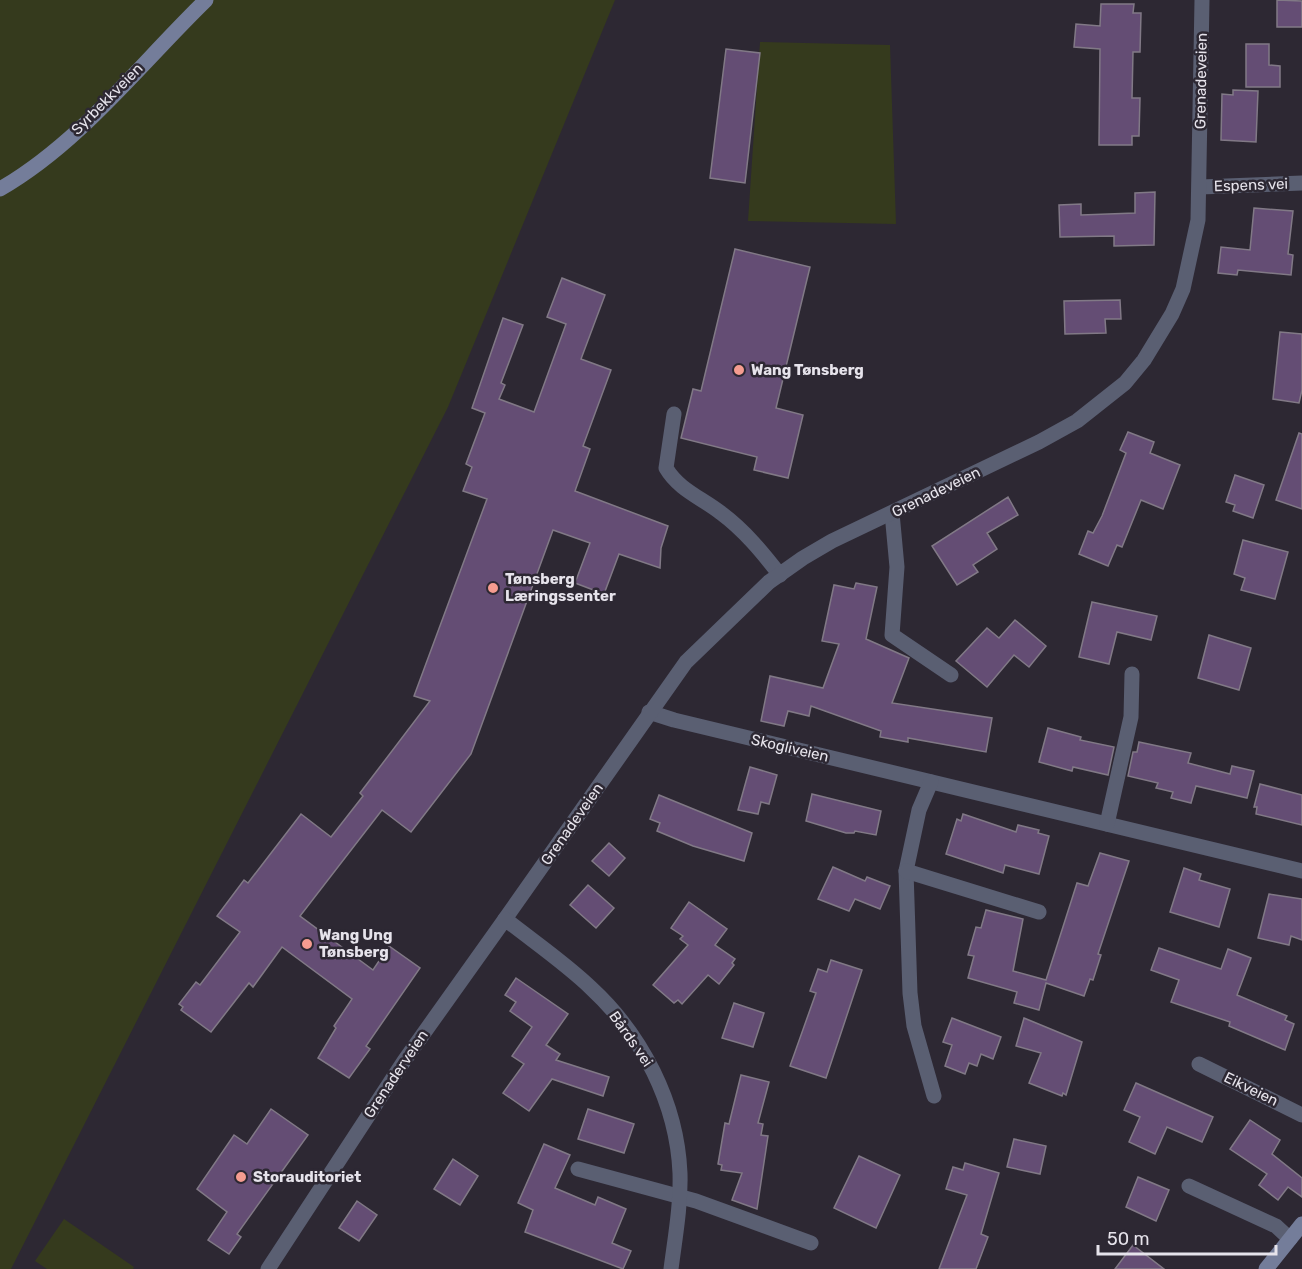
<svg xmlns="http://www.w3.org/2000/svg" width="1302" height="1269" font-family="Rubik,sans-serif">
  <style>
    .green { fill: #353a1d }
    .building { fill: #644d74; stroke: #817986; stroke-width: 1.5 }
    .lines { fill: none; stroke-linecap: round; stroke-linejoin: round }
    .minor { stroke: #5a5f72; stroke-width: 15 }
    .secondary { stroke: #747d9a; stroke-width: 15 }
    .poi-dot { fill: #f59c90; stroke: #2d2833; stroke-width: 2 }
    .labels { text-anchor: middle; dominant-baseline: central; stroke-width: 5; stroke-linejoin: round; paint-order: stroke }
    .street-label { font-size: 15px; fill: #e6e3eb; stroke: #2d2833 }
    .poi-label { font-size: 15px; font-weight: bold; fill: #e6e3eb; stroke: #2d2833; text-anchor: start }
  </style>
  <rect width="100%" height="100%" fill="#2d2833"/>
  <g class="green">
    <path d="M0,0H615L448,407L11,1269H0Z"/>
    <path d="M760,42L890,45L896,224L748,221Z"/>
    <path d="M64,1219L134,1267L133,1269H47L35,1261Z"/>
  </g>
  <g class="building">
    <path d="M1277,0L1302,1V27H1277Z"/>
    <path d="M1101,4H1134L1133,13H1141L1140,52H1133L1132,98H1140L1139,136H1132V145H1099L1100,49L1074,47L1076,24L1100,26Z"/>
    <path d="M1246,44H1269V65L1280,66V87H1246Z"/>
    <path d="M726,49L760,53L745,183L710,178Z"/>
    <path d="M1233,90L1258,91L1256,142L1221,140L1222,94L1233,95Z"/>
    <path d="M1155,192L1154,245L1114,246V236L1060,237L1059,205L1081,204V215L1135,213V193Z"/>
    <path d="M1254,208L1293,211L1288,254L1293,255L1291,275L1238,270L1237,275L1218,273L1221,247L1250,250Z"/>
    <path d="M735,249L810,267L776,408L803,415L788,478L754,470L757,457L681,438L693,389L701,391Z"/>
    <path d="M562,278L605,295L581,359L611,370L583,446L590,449L575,491L668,526L661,548L660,568L619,554L604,594L575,583L590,543L553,530L471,754L411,832L382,810L300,916L373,970L389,946L420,968L366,1046L370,1049L349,1078L318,1058L336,1028L334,1026L352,999L282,947L253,987L249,983L211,1032L181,1010L183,1007L179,1004L196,982L200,985L240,932L217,916L244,880L248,883L301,814L331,837L363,796L360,793L430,701L414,696L487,499L463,491L472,467L466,464L485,413L472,408L503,318L523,325L501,383L505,385L499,399L534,412L566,324L547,317Z"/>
    <path d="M1120,300L1121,319H1105L1106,333L1065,334L1064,301Z"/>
    <path d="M1280,332L1302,334V390L1299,403L1273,399Z"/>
    <path d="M1128,432L1154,442L1150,453L1180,465L1163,509L1141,500L1122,547L1117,545L1108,566L1079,554L1088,531L1093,533L1102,516L1126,453L1120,450Z"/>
    <path d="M1299,433L1302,434V509L1276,500Z"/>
    <path d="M1235,475L1264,485L1253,518L1233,511L1235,505L1226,502Z"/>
    <path d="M1008,497L1018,515L987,533L997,549L973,565L978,572L957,585L932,546Z"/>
    <path d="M1243,540L1288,552L1275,599L1241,590L1245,578L1234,574Z"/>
    <path d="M856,583L877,587L866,639L909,658L892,703L992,718L986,752L908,738V742L880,737L881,731L811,706L809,716L788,711L784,726L761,721L770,676L823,688L839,644L822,641L834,585L854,589Z"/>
    <path d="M1092,602L1157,616L1151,640L1117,632L1109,664L1079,657Z"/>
    <path d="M1015,620L1046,646L1029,667L1014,655L987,687L956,661L987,628L999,638Z"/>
    <path d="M1209,635L1251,648L1239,690L1198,678Z"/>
    <path d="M1048,728L1081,737L1080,740L1114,747L1108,775L1073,767L1072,771L1039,762Z"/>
    <path d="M1139,742L1191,753L1188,763L1230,774L1232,766L1254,771L1247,798L1196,786L1191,803L1171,798L1173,792L1156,788L1158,783L1128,776L1133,752H1137Z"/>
    <path d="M750,767L777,775L769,804L761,802L758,814L738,810Z"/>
    <path d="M1260,784L1302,795V825L1256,814L1257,807H1254Z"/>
    <path d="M812,794L881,811L876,835L855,831L854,833H846L806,821Z"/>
    <path d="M659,795L752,833L744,861L693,846L657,831L660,823L650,819Z"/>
    <path d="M963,814L1016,832L1018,825L1039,830L1038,833L1049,836L1039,874L1005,865L1003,873L946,854L957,819L961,821Z"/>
    <path d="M609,843L625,858L609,876L592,861Z"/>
    <path d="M1100,853L1129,861L1098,954L1101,955L1093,980L1090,979L1084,996L1046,983L1039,1010L1014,1003L1017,992L968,978L974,956L968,955L976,927L981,928L986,910L1023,919L1013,971L1046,980L1077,883L1088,886Z"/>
    <path d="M833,867L865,881L867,877L890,886L880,909L855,899L849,911L818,899Z"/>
    <path d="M1184,868L1201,874L1199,880L1230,889L1219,927L1170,912Z"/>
    <path d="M588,885L614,908L596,928L570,905Z"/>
    <path d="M1269,894L1302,899V940L1291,936L1289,945L1258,938Z"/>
    <path d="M689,902L727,929L715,945L735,959L732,963L734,965L719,984L708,975L682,1004L678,1000L674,1003L653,985L688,945L680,939L683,936L671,928Z"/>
    <path d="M1159,948L1221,969L1228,949L1251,958L1237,995L1287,1016L1285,1020L1294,1024L1285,1050L1229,1026L1230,1022L1171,1002L1179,980L1151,970Z"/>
    <path d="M831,960L862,970L826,1078L790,1066L816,993L810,991L818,969L827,972Z"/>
    <path d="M516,978L568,1014L546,1045L560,1054L556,1060L609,1077L603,1096L552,1079L529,1111L503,1093L524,1064L512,1056L532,1027L510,1011L516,1002L505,995Z"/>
    <path d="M734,1003L764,1013L753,1047L722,1038Z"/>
    <path d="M952,1018L1001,1037L993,1059L981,1054L977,1066L969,1063L965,1074L945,1066L952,1045L943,1042Z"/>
    <path d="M1024,1018L1082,1042L1066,1095L1063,1093L1062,1096L1029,1083L1041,1053L1016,1046Z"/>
    <path d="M741,1075L769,1082L758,1123L763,1124L761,1135L768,1136L757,1209L732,1200L742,1173L721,1170L722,1165L718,1164L725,1123L729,1124Z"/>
    <path d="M1136,1083L1213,1117L1202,1142L1167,1127L1155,1154L1129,1142L1140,1117L1124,1110Z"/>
    <path d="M271,1109L308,1135L237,1234L241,1237L229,1254L208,1240L227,1212L197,1189L234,1135L247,1144Z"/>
    <path d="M588,1109L634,1124L624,1153L578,1139Z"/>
    <path d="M1250,1120L1280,1140L1272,1154L1302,1178V1197L1288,1187L1278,1200L1259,1185L1267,1174L1230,1149Z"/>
    <path d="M1014,1139L1046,1146L1040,1174L1007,1167Z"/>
    <path d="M544,1144L570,1155L555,1188L595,1205L598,1197L626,1209L612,1243L631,1251L623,1269L525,1232L533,1210L518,1203Z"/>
    <path d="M859,1156L900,1175L876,1228L834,1208Z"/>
    <path d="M453,1159L478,1176L460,1205L434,1189Z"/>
    <path d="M965,1163L999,1173L981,1234L988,1237L976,1269H939L967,1195L946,1189L953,1167L963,1170Z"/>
    <path d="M1138,1177L1169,1190L1156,1221L1126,1207Z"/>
    <path d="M357,1201L377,1215L359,1241L339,1228Z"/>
    <path d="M1133,1245L1164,1269H1115Z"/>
  </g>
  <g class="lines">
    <g class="minor">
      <path d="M1200,187L1302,183"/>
      <path d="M674,414L666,468C679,490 702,498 721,513C744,530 762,552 780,575"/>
      <path d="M892,513L897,567L892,635L951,675"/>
      <path d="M649,712L674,720L1302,871"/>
      <path d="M931,782L919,810L906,871L910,993L914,1026L934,1096"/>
      <path d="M1107,824L1131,717L1132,674"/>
      <path d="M906,871L1039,912"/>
      <path d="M505,919L686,662L769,582L803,558L832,541L1039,442L1077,421L1125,383L1144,360L1172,314L1183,289L1198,220L1202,0"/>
      <path d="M1199,1064L1302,1115"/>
      <path d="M578,1169L696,1201L811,1243"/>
      <path d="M1189,1186L1276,1226L1290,1239"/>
      <path d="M268,1269L404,1061L505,919C534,942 565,963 591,988C642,1035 677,1103 680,1173C681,1205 675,1238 671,1269"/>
    </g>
    <g class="secondary">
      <path d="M0,189C80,143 140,64 206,0"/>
      <path d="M1266,1269L1302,1224"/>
    </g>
  </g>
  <g class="poi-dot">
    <circle cx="739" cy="370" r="6"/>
    <circle cx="493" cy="588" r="6"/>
    <circle cx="307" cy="944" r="6"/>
    <circle cx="241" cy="1177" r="6"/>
  </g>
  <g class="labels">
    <g class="street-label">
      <text transform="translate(1201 81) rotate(-89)">Grenadeveien</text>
      <text transform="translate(107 99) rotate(-45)">Syrbekkveien</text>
      <text transform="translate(1251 185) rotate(-2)">Espens vei</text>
      <text transform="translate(936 492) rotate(-26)">Grenadeveien</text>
      <text transform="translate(790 748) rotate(13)">Skogliveien</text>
      <text transform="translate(572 824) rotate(-55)">Grenadeveien</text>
      <text transform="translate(631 1039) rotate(55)">Bårds vei</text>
      <text transform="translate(396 1074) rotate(-56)">Grenaderveien</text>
      <text transform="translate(1251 1089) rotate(26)">Eikveien</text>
    </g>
    <g class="poi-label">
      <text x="751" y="370">Wang Tønsberg</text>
      <text x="505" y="579">Tønsberg<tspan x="505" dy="17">Læringssenter</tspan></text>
      <text x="319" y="935">Wang Ung<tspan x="319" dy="17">Tønsberg</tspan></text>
      <text x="253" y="1177">Storauditoriet</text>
    </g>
  </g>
  <path d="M1098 1245v9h178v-9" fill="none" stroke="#e6e3eb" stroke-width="3"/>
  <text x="1107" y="1245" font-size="18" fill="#e6e3eb" stroke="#2d2833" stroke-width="4.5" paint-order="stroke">50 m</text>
</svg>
